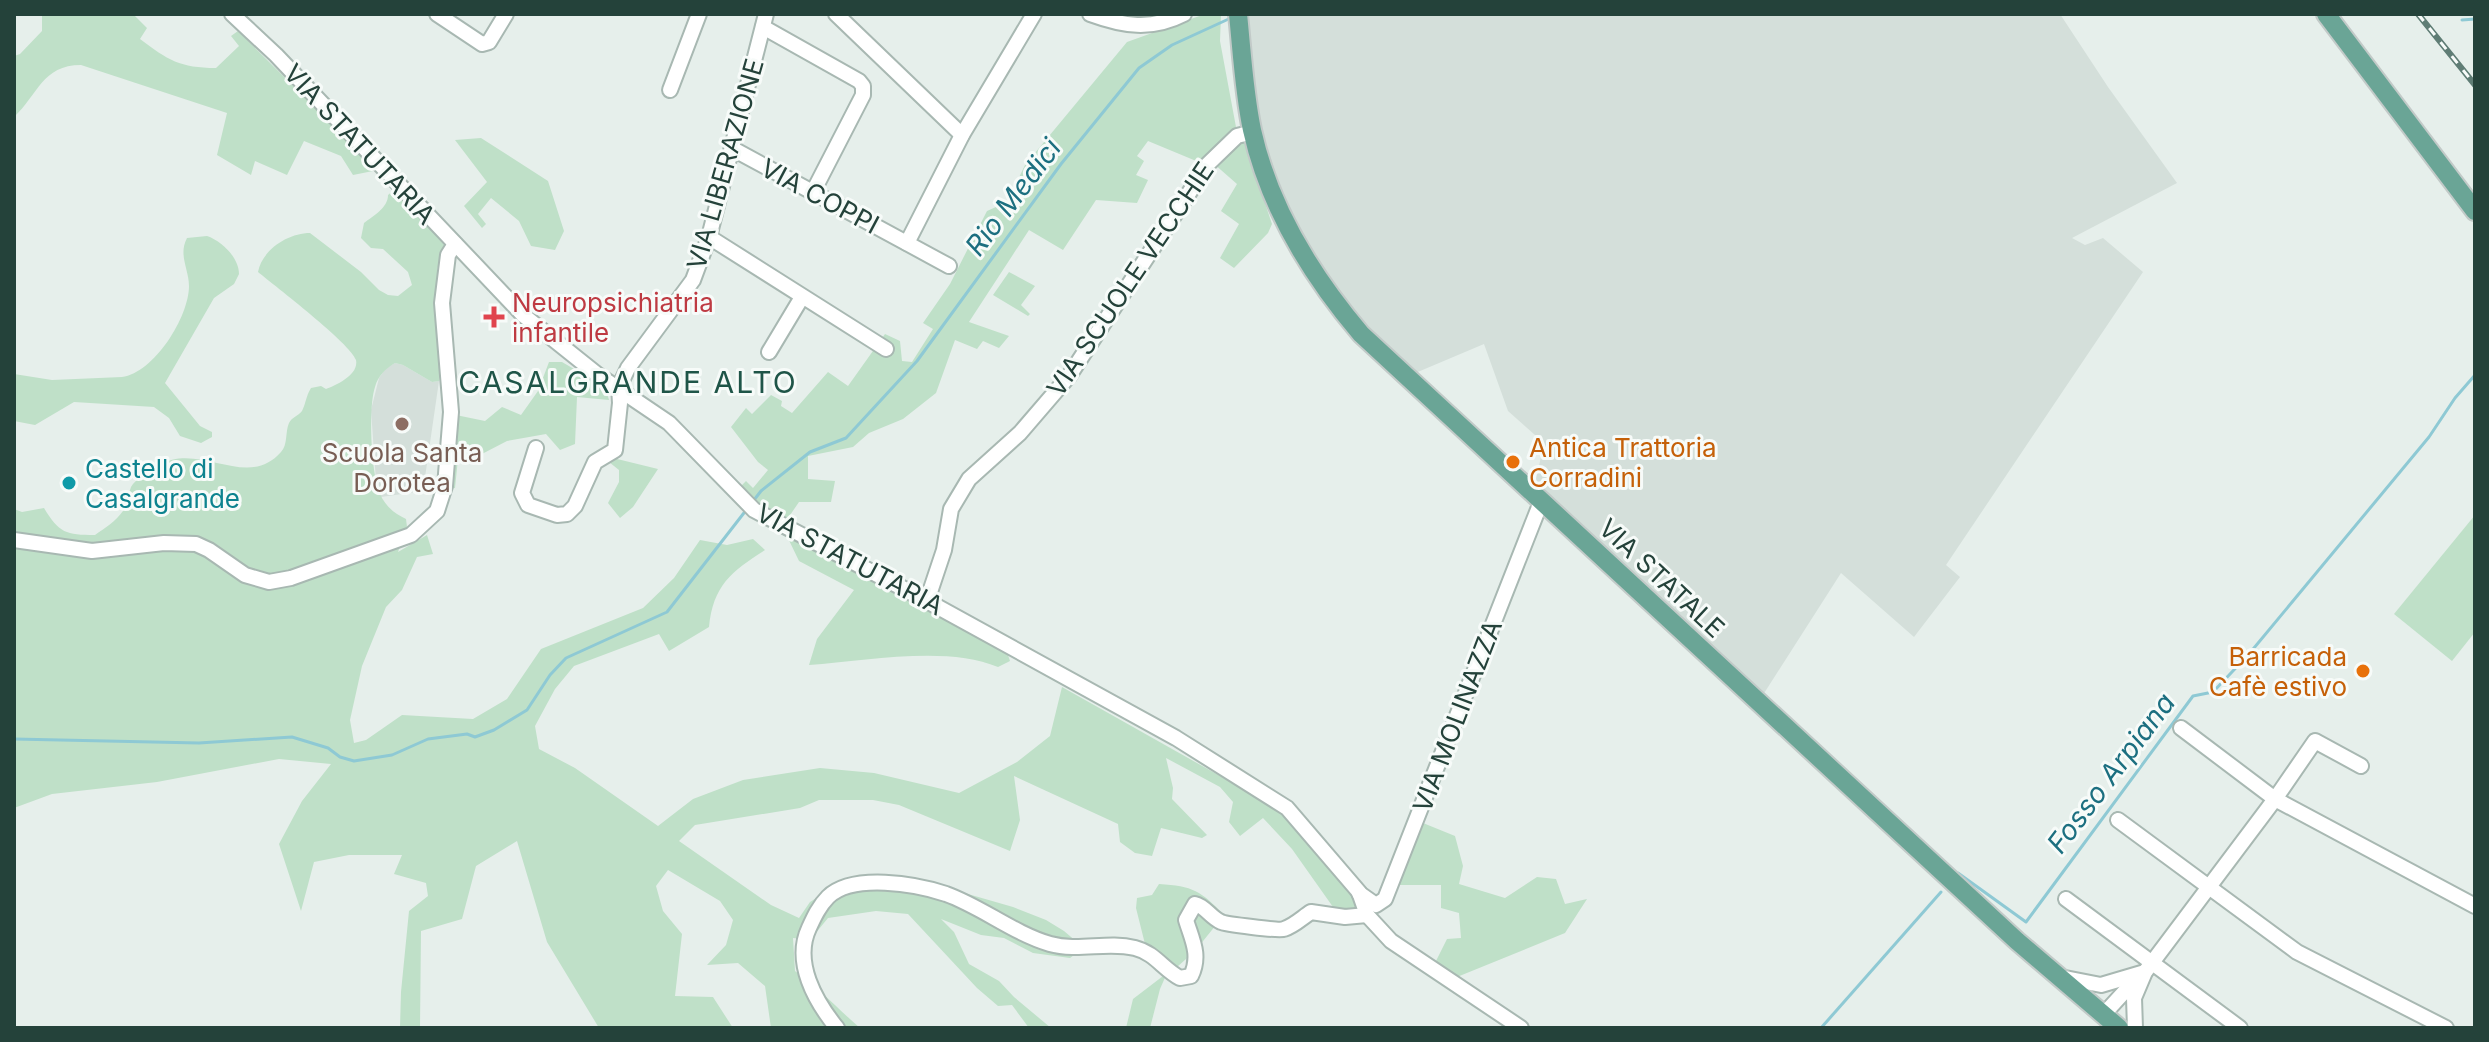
<svg xmlns="http://www.w3.org/2000/svg" width="2489" height="1042" font-family="Inter,sans-serif">
  <style>
    .built { fill: #d4dfda }
    .green { fill: #bfe0c8 }
    .lines { fill: none; stroke-linecap: round; stroke-linejoin: round }
    .stream { stroke: #8ec9d4; stroke-width: 3 }
    .minor-casing { stroke: #a8b8b2; stroke-width: 18 }
    .major-casing { stroke: #c2cac8; stroke-width: 22 }
    .minor { stroke: #fff; stroke-width: 14 }
    .major { stroke: #6aa596; stroke-width: 18 }
    .rail-casing { stroke: #5f7d75; stroke-width: 6 }
    .rail { stroke: #f7fbf9; stroke-width: 3; stroke-dasharray: 9; stroke-linecap: butt }
    .health-dot { fill: #e0444e; stroke: #f7fbf9; stroke-width: 3 }
    .education-dot { fill: #8d6e63; stroke: #f7fbf9; stroke-width: 3 }
    .food-dot { fill: #e8710a; stroke: #f7fbf9; stroke-width: 3 }
    .culture-dot { fill: #0f9aa8; stroke: #f7fbf9; stroke-width: 3 }
    .labels { text-anchor: middle; dominant-baseline: central; stroke-width: 6; stroke-linejoin: round; paint-order: stroke }
    .street-label { font-size: 26px; fill: #24423a; stroke: #f7fbf9 }
    .health-label { font-size: 26px; fill: #be3a42; stroke: #f7fbf9; text-anchor: start }
    .food-label { font-size: 26px; fill: #c56008; stroke: #f7fbf9; text-anchor: start }
    .education-label { font-size: 26px; fill: #785e54; stroke: #f7fbf9 }
    .culture-label { font-size: 26px; fill: #0d838f; stroke: #f7fbf9; text-anchor: start }
    .water-label { font-size: 28px; font-style: italic; fill: #1c6f80; stroke: #f7fbf9 }
    .quarter-label { font-size: 30px; letter-spacing: 2px; fill: #1f5548; stroke: #f7fbf9 }
  </style>
  <rect width="100%" height="100%" fill="#e6efeb"/>
  <g class="built">
    <path d="M1245,14H2060L2108,87L2177,183L2072,238L2085,245L2103,238L2143,272L1946,565L1960,577L1914,637L1841,573L1761,698L1593,535L1535,484L1544,443L1508,411L1484,344L1413,374L1352,314L1315,262L1281,201L1258,131Z"/>
    <path d="M395,363L403,365L432,382L439,381L423,491L381,497L376,481L371,410L379,378L386,368Z"/>
  </g>
  <g class="green">
    <path d="M42,14H133L147,28L140,39C168,60 180,68 216,68L239,46L231,36L238,31L378,170L353,175L341,156L304,141L287,175L255,161L251,175L217,155L227,113L81,65C42,65 38,95 14,117V56L20,54L42,31Z"/>
    <path d="M1205,14H1221L1220,41L1236,127L1201,163L1148,141L1137,156L1144,161L1136,175L1148,180L1137,203L1096,200L1063,250L1029,230L969,322L1009,336L999,348L983,341L977,349L955,340L936,393L903,419L869,433L853,447L808,456V479L835,481L831,502H799L786,521L758,506L739,488L746,481L753,488L768,470L758,462L731,427L746,408L752,414L771,395L782,401L781,406L792,413L828,372L848,386L885,334L900,341L902,361L912,362L933,329L923,323L950,284L987,211L1007,202L1025,165L1127,42Z"/>
    <path d="M1243,137L1272,224L1268,233L1234,268L1220,258L1239,224L1221,211L1237,184L1213,163Z"/>
    <path d="M481,138L548,181L564,231L555,250L531,246L519,221L491,198L478,214L486,224L482,228L464,206L487,182L455,140Z"/>
    <path d="M395,189L446,241L437,270L441,372L439,381L432,382L403,365L395,363C385,369 378,376 375,387C368,407 371,475 380,494C386,507 394,513 406,519L407,527L398,552L427,535L433,554L417,557L402,590L386,607L362,666L350,720L354,743L366,740L402,715L473,719L507,699L541,649L643,608L674,578L700,540L727,545L753,539L765,550C732,571 713,585 709,627L669,651L659,634L574,666L555,689L535,726L539,749L575,768L658,826L693,799L743,780L820,768L874,773L959,793L1017,762L1050,736L1062,687L1284,812L1349,889L1360,911L1333,907L1292,849L1263,818L1240,836L1229,822L1233,802L1220,787L1166,758L1173,788L1172,799L1207,835L1202,838L1161,828L1152,856L1135,853L1120,842L1118,824L1014,776L1020,820L1010,851L899,805L873,800H819L800,808L695,825L679,841L771,905L799,918L810,902L843,881L947,888L1013,907L1046,920L1064,931L1084,948L1070,958L1033,953L1004,938L981,935L941,919L954,932L969,964L999,981L1014,997L1051,1028H1029L1012,1005L998,1006L977,988L908,914L876,911L828,918L810,940L793,938L795,971C819,988 838,1009 860,1028H771L765,986L738,963L707,965L726,945L733,920L720,901L668,870L656,886L663,911L682,934L675,996L713,997L733,1028H599L547,942L517,841L476,866L462,919L421,931L420,1028H400L401,992L409,911L428,896L426,883L394,874L402,855H349L314,862L301,911L279,844L302,801L331,764L279,759L157,782L52,794L14,808V509L22,512L44,508C59,533 66,535 95,535C105,528 116,521 123,511C127,504 128,495 131,487C135,479 151,470 159,465C200,441 247,491 281,452C288,445 285,432 289,423C292,417 298,416 302,411C306,403 306,396 311,388L321,386L326,389C336,385 359,375 356,360C351,344 275,286 258,272C262,250 288,233 310,233L361,272L379,290L388,295L398,296L412,285L408,272L383,249L371,248L361,238L364,223C373,216 388,208 388,195Z"/>
    <path d="M207,236C222,241 239,258 239,274L234,284L214,298L165,383L200,426L212,432V437L201,443L180,436L169,418L154,407L74,402L35,425L14,421V374L52,380L122,377C154,373 189,317 189,286C189,269 178,255 187,238Z"/>
    <path d="M1009,272L1035,286L1021,305L1030,314L1028,316L993,295Z"/>
    <path d="M549,362H562L605,387L609,400L577,397L575,444L560,450L546,434L507,441L480,455L459,449L455,488L445,489L451,414L485,421L502,407L521,415L538,391Z"/>
    <path d="M609,457L658,469L633,507L620,518L608,503L619,482V470L609,462Z"/>
    <path d="M2475,515V632L2452,661L2394,614Z"/>
    <path d="M786,534L1006,649L1010,661L998,667C947,645 865,661 809,665L817,639L854,590L799,561Z"/>
    <path d="M1423,823L1455,836L1463,866L1459,884L1505,898L1537,877L1556,879L1565,904L1587,899L1565,933L1457,977L1435,963L1447,939L1461,938L1459,913L1441,908V885H1397Z"/>
    <path d="M1159,884C1193,886 1201,891 1224,915L1195,951L1177,967L1165,956L1146,948L1136,908L1137,898L1152,895Z"/>
    <path d="M1167,973L1160,989L1150,1028H1126L1133,999Z"/>
  </g>
  <g class="lines">
    <g class="stream">
      <path d="M2462,20L2475,19"/>
      <path d="M754,500L761,491L810,452L846,438L917,361L1061,164L1139,68L1172,45L1233,17"/>
      <path d="M14,739L199,743L292,737L328,748L340,757L354,761L392,755L428,739L467,734L475,737L494,730L527,710L550,675L566,658L667,612L747,509"/>
      <path d="M1956,876L1958,873L2026,922L2193,696L2213,692L2249,654L2429,437L2455,398L2475,375"/>
      <path d="M1821,1028L1941,892"/>
    </g>
    <g class="minor-casing">
      <g id="minor">
        <path d="M232,14L276,55L523,315L598,375L669,423L754,510L927,601L1176,738L1287,808L1359,892L1367,915L1391,941L1521,1028"/>
        <path d="M437,14L482,44L489,42L506,14"/>
        <path d="M836,14L962,135"/>
        <path d="M1090,14C1123,26 1151,31 1184,14"/>
        <path d="M763,27L859,81L863,86V95L813,192"/>
        <path d="M670,90L699,14"/>
        <path d="M733,149L949,266"/>
        <path d="M709,237L886,349"/>
        <path d="M907,243L962,135L1034,14"/>
        <path d="M769,352L802,297"/>
        <path d="M536,448L522,493L528,505L557,515L567,514L575,506L595,462L615,450L620,403L619,387L628,368L693,280L709,237L766,14"/>
        <path d="M14,540L92,551L164,543L196,544L209,550L245,575L269,582L291,578L411,535L437,511L445,486L451,412L442,303L448,255L455,244"/>
        <path d="M927,601L944,550L951,509L969,479L1020,433L1069,376L1208,164L1237,136L1253,132"/>
        <path d="M2181,728L2275,799L2315,741L2361,766"/>
        <path d="M2118,820L2297,952L2446,1028"/>
        <path d="M1359,893L1376,905L1385,899L1541,502"/>
        <path d="M2066,899L2240,1028"/>
        <path d="M2060,977L2101,985L2145,972"/>
        <path d="M2104,1014L2138,977"/>
        <path d="M837,1028C815,1001 793,962 809,928C814,917 819,906 828,897C853,873 916,884 946,894C982,907 1013,933 1050,944C1079,952 1107,941 1135,948C1155,953 1163,969 1180,978L1191,976C1201,955 1192,940 1186,920L1195,904C1205,906 1210,917 1221,922C1225,924 1279,931 1284,929C1294,926 1303,917 1311,912L1345,917L1367,915"/>
        <path d="M2135,1028L2134,998L2145,972L2275,799L2475,906"/>
      </g>
    </g>
    <g class="major-casing">
      <g id="major">
        <path d="M1238,14C1242,53 1244,92 1252,130C1269,207 1311,275 1361,334L2017,941L2119,1028"/>
        <path d="M2326,14L2475,211"/>
      </g>
    </g>
    <use href="#minor" class="minor"/>
    <use href="#major" class="major"/>
    <g class="rail-casing">
      <path id="rail" d="M2418,14L2475,85"/>
    </g>
    <use href="#rail" class="rail"/>
  </g>
  <path class="health-dot" d="M490 305h8v8h8v8h-8v8h-8v-8h-8v-8h8z"/>
  <circle class="education-dot" cx="402" cy="424" r="8"/>
  <g class="food-dot">
    <circle cx="1513" cy="462" r="8"/>
    <circle cx="2363" cy="671" r="8"/>
  </g>
  <circle class="culture-dot" cx="69" cy="483" r="8"/>
  <g class="labels">
    <g class="street-label">
      <text transform="translate(360 144) rotate(47)">VIA STATUTARIA</text>
      <text transform="translate(725 164) rotate(-74)">VIA LIBERAZIONE</text>
      <text transform="translate(820 196) rotate(28)">VIA COPPI</text>
      <text transform="translate(1130 279) rotate(-56)">VIA SCUOLE VECCHIE</text>
      <text transform="translate(850 559) rotate(28)">VIA STATUTARIA</text>
      <text transform="translate(1662 578) rotate(43)">VIA STATALE</text>
      <text transform="translate(1457 716) rotate(-69)">VIA MOLINAZZA</text>
    </g>
    <g class="health-label">
      <text x="512" y="302">Neuropsichiatria<tspan x="512" dy="30">infantile</tspan></text>
    </g>
    <g class="food-label">
      <text x="1529" y="447">Antica Trattoria<tspan x="1529" dy="30">Corradini</tspan></text>
      <text x="2347" y="656" text-anchor="end">Barricada<tspan x="2347" dy="30">Cafè estivo</tspan></text>
    </g>
    <g class="education-label">
      <text x="402" y="452">Scuola Santa<tspan x="402" dy="30">Dorotea</tspan></text>
    </g>
    <g class="culture-label">
      <text x="85" y="468">Castello di<tspan x="85" dy="30">Casalgrande</tspan></text>
    </g>
    <g class="water-label">
      <text transform="translate(1013 197) rotate(-53)">Rio Medici</text>
      <text transform="translate(2111 773) rotate(-53)">Fosso Arpiana</text>
    </g>
    <g class="quarter-label">
      <text x="628" y="382">CASALGRANDE ALTO</text>
    </g>
  </g>
  <rect width="2489" height="1042" fill="none" stroke="#24423a" stroke-width="32"/>
</svg>
